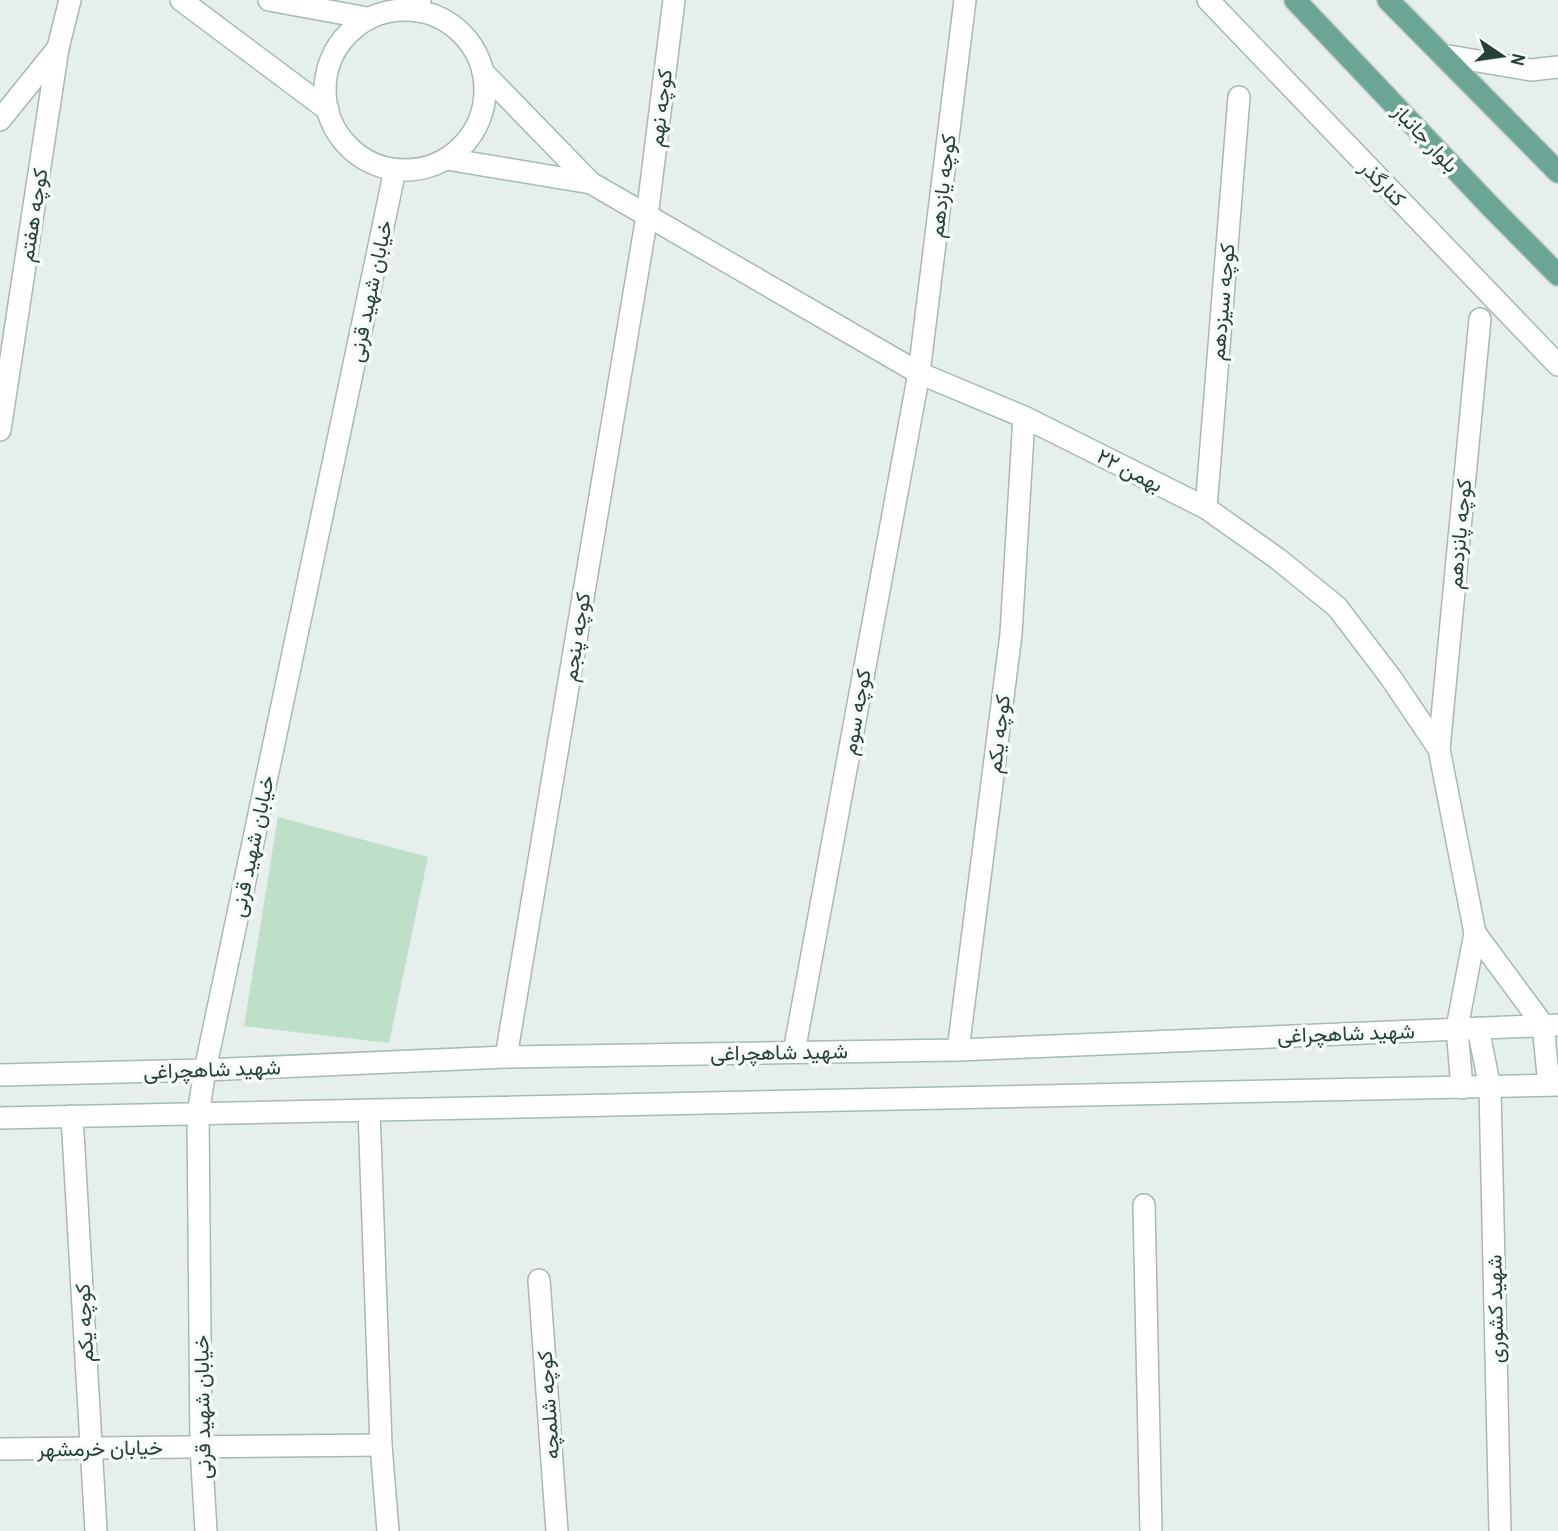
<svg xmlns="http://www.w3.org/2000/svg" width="1558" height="1531" font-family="'Archivo Narrow',Vazirmatn,sans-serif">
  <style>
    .green { fill: #bfe0c8 }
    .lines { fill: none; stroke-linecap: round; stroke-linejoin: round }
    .street-casing { stroke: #a8b8b2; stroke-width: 24 }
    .secondary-casing { stroke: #a4bbb3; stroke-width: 24 }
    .primary-casing { stroke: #c2cac8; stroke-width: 24 }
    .street { stroke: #fff; stroke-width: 21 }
    .secondary { stroke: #fff; stroke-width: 21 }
    .primary { stroke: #6aa596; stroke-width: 21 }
    .labels { text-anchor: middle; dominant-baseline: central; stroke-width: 7; stroke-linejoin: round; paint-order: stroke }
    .street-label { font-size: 21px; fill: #24423a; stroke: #f7fbf9 }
  </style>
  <rect width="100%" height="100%" fill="#e6efeb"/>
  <path class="green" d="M278,817L428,857L389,1043L244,1026Z"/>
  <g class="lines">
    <g class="street-casing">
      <g id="street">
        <path d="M1208,0L1558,365"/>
        <path d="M418,11L420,0"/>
        <path d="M1443,55L1531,70L1558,67"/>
        <path d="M0,120L58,48"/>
        <path d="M0,430L58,48L70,0"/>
        <path d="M1206,508L1239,97"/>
        <path d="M1439,749L1480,319"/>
        <path d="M958,1050L1011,634L1024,417"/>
        <path d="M794,1052L919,373L965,0"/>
        <path d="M506,1057L647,216L674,0"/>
        <path d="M1490,1088L1500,1531"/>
        <path d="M369,1110L381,1445L388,1531"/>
        <path d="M72,1116L96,1531"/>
        <path d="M1144,1205L1151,1531"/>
        <path d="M539,1280L557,1531"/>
        <path d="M0,1449L381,1445"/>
      </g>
    </g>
    <g class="secondary-casing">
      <g id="secondary">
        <path d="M181,0L328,110"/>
        <path d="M269,0L367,18"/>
        <circle cx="405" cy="90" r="80"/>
        <path d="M447,159L591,183L483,72"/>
        <path d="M591,183L919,373L1024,417L1206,508L1278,559L1337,607L1391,678L1439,749L1475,933"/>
        <path d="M1478,1028L1490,1088"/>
        <path d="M0,1075L205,1070L506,1057L958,1050L1558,1025"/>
        <path d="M1462,1088L1457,1028L1475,933L1543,1025L1549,1085"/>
        <path d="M0,1118L1558,1085"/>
        <path d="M206,1531L201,1447L198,1114L205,1070L395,170"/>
      </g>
    </g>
    <g class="primary-casing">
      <g id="primary">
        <path d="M1295,0L1491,207L1558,275"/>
        <path d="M1388,0L1558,172"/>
      </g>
    </g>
    <use href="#street" class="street"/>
    <use href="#secondary" class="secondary"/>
    <use href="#primary" class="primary"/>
  </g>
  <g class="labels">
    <g class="street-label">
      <text transform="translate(660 108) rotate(-83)">کوچه نهم</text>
      <text transform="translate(1426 138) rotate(47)">بلوار جانباز</text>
      <text transform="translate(1383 183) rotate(46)">کنارگذر</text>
      <text transform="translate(942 186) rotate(-83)">کوچه یازدهم</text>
      <text transform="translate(33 215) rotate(-81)">کوچه هفتم</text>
      <text transform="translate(370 291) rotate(-78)">خیابان شهید قرنی</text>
      <text transform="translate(1222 302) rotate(-85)">کوچه سیزدهم</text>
      <text transform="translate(1130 470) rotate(27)">۲۲ بهمن</text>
      <text transform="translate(1459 534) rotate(-85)">کوچه پانزدهم</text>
      <text transform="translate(576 637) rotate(-81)">کوچه پنجم</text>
      <text transform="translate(856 712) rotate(-80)">کوچه سوم</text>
      <text transform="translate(998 734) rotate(-83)">کوچه یکم</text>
      <text transform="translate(252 846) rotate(-78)">خیابان شهید قرنی</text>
      <text transform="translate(1346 1033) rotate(-2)">شهید شاهچراغی</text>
      <text transform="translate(779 1052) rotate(-1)">شهید شاهچراغی</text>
      <text transform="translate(212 1069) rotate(-2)">شهید شاهچراغی</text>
      <text transform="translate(1495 1309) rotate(-91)">شهید کشوری</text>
      <text transform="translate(84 1323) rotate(-93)">کوچه یکم</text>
      <text transform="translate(548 1405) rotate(-94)">کوچه شلمچه</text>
      <text transform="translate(202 1407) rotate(-91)">خیابان شهید قرنی</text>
      <text transform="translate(100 1448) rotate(-1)">خیابان خرمشهر</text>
    </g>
  </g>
  <g transform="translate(1502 56) rotate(103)" stroke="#f7fbf9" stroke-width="5" paint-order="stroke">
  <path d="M0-5L12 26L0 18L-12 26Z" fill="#24423a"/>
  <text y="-10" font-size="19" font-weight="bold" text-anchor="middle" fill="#24423a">N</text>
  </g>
</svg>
